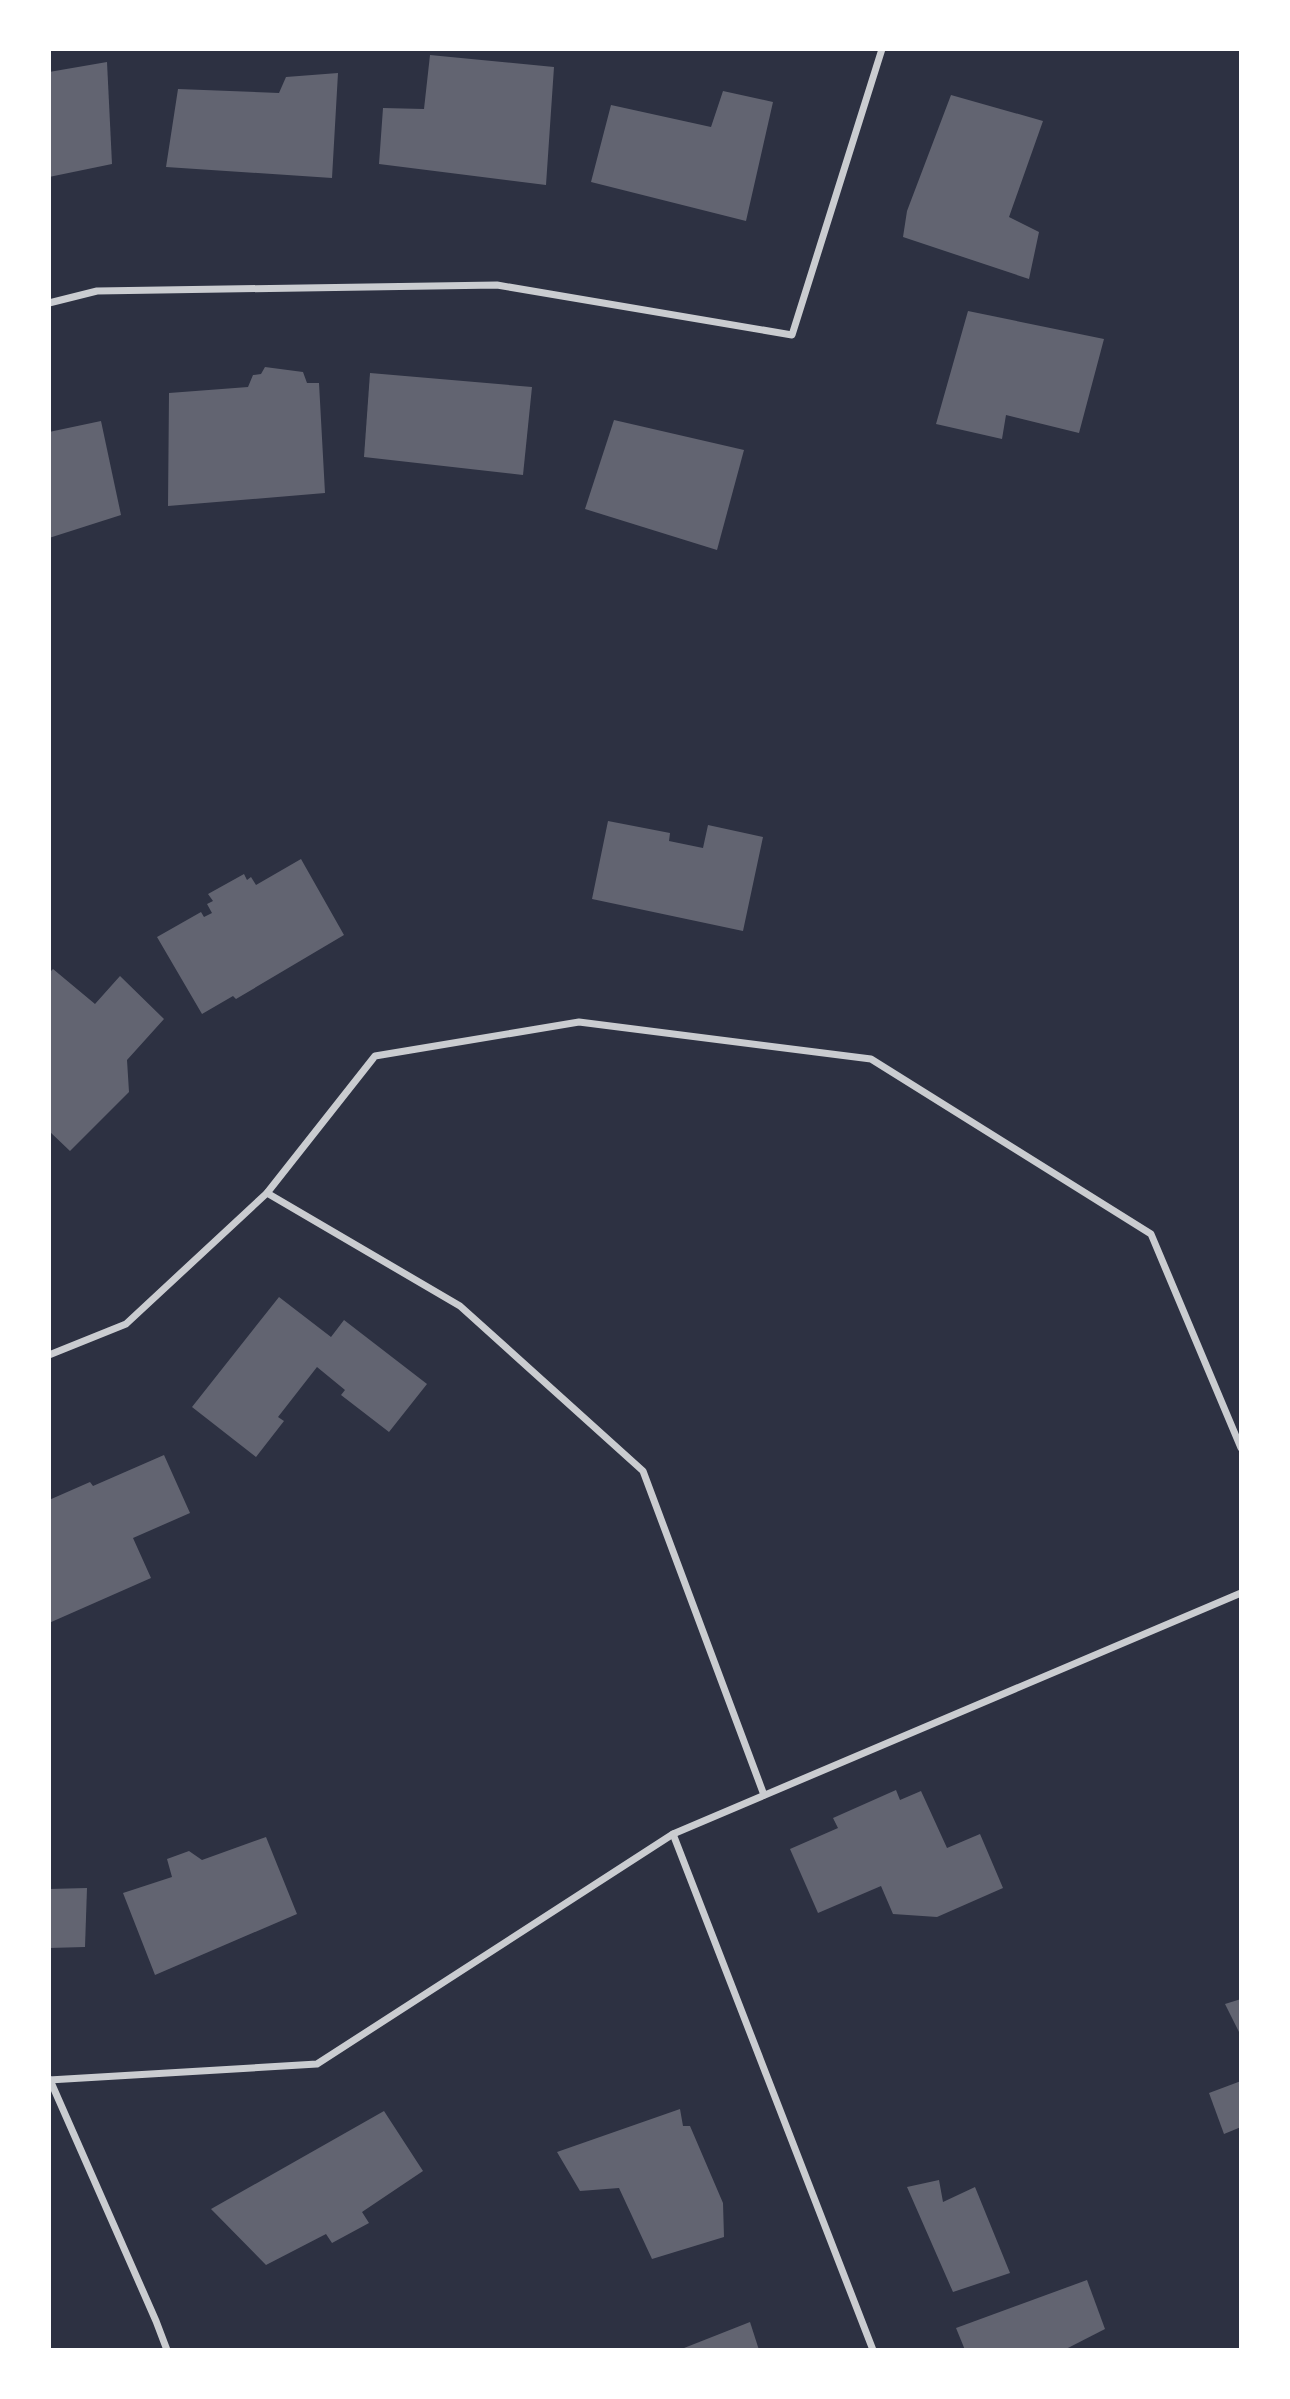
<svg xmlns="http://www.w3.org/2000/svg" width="1290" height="2399" font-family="'Zilla Slab',serif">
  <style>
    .building { fill: #626471 }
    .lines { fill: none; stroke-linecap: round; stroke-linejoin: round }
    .minor { stroke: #caccd0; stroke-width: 7 }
  </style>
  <rect width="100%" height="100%" fill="#2d3142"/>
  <g class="building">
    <path d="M430,55L554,67L546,185L379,164L383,108L424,109Z"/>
    <path d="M107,62L112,164L49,177V72Z"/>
    <path d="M338,73L332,178L166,167L178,89L279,93L286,77Z"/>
    <path d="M723,91L773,102L746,221L591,182L611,105L711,127Z"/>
    <path d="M951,95L1043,121L1009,217L1039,232L1029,279L903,237L907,211Z"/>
    <path d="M968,311L1104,339L1079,433L1006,415L1002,439L936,424Z"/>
    <path d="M265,367L303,372L307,383H319L325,493L168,506L169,393L248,387L253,375L261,374Z"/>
    <path d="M370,373L532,387L523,475L364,457Z"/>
    <path d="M614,420L744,450L717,550L585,509Z"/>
    <path d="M101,421L121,515L49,538V432Z"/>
    <path d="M608,821L670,833L669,841L703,848L708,825L763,837L743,931L592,899Z"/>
    <path d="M301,859L344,935L236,999L233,996L202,1014L157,937L201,912L204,917L212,913L207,904L213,901L208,894L244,874L247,880L251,877L256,885Z"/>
    <path d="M53,969L95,1004L120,976L164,1019L127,1060L129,1092L70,1151L49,1131V973Z"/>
    <path d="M279,1297L331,1337L344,1320L427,1384L389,1432L341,1395L345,1390L317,1367L278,1417L284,1421L256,1457L192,1407Z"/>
    <path d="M164,1455L190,1513L133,1538L151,1578L49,1623V1500L90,1482L93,1486Z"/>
    <path d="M896,1790L900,1800L921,1791L947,1848L980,1834L1003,1888L937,1917L893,1914L881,1886L818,1913L790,1849L838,1828L833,1818Z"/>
    <path d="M266,1837L297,1914L155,1975L123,1893L172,1877L167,1859L189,1851L202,1860Z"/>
    <path d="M87,1888L85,1947L49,1948V1889Z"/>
    <path d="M1241,1999V2036L1225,2004Z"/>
    <path d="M1241,2081V2127L1224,2134L1209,2093Z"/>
    <path d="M680,2109L683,2126H690L723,2203L724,2237L652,2259L619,2188L580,2191L557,2152Z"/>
    <path d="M384,2111L423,2171L362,2212L369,2223L332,2243L326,2234L266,2265L211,2209Z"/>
    <path d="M939,2180L943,2202L975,2187L1010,2273L953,2292L907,2187Z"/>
    <path d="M1087,2280L1105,2329L1064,2350H965L956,2328Z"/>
    <path d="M750,2322L759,2350H679Z"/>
  </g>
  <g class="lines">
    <g class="minor">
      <path d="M49,303L97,291L497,285L792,335L882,49"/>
      <path d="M267,1193L460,1306L643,1471L764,1795"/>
      <path d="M49,1355L126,1324L267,1193L375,1056L579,1022L871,1059L1151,1234L1241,1448"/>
      <path d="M673,1834L873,2350"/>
      <path d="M49,2080L317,2064L673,1834L1241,1593"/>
      <path d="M50,2080L156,2321L167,2350"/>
    </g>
  </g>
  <rect width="1290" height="2399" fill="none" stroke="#ffffff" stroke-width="102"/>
</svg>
